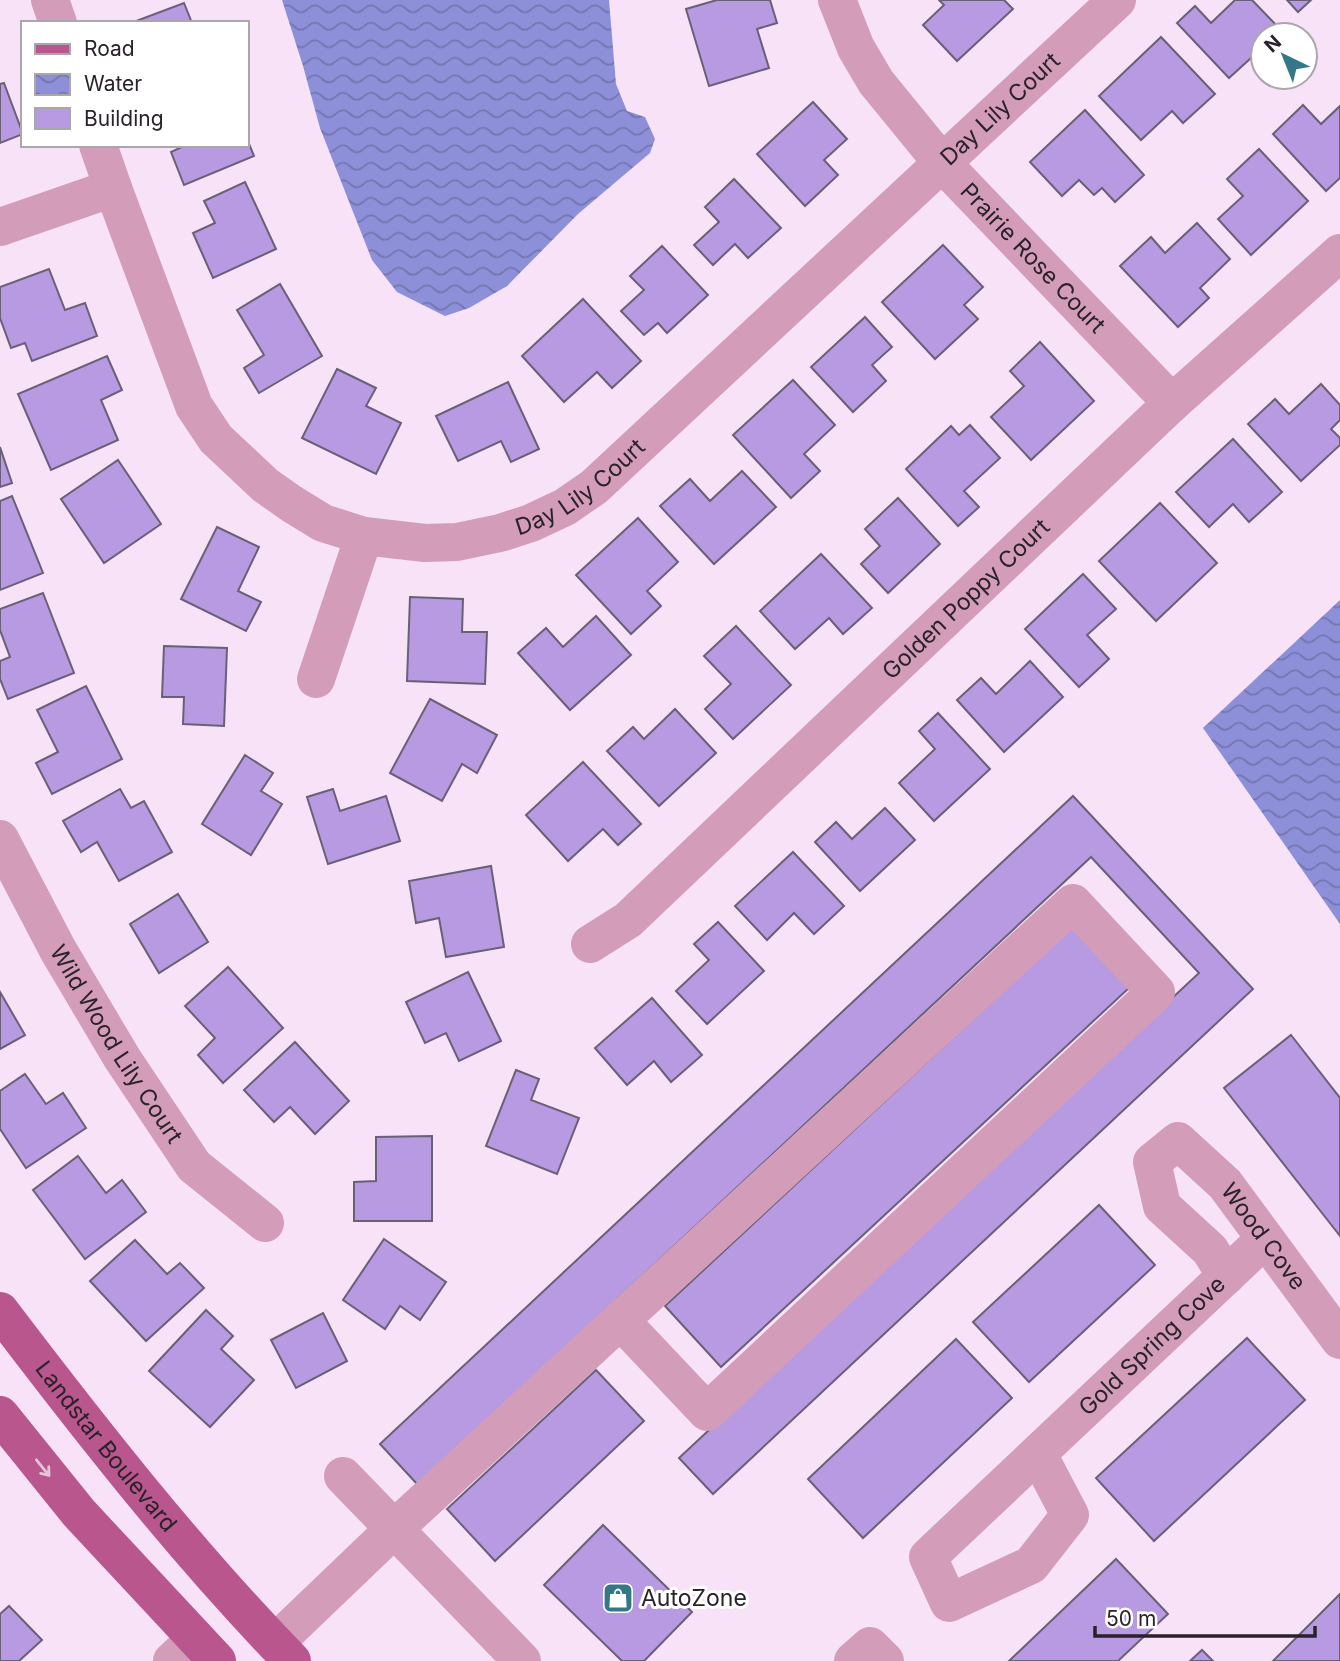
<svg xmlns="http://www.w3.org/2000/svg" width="1340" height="1661" font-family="Inter,sans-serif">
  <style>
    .water { fill: url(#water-waves) }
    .building { fill: #b89ae2; stroke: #696077; stroke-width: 2 }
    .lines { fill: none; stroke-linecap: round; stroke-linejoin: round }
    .minor { stroke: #d39cb8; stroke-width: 38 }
    .major { stroke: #b8568d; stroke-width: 38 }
    .oneway { stroke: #e6c4d7 }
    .labels { text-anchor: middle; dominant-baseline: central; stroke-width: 6; stroke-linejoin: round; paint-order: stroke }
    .street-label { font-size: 23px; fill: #2a222a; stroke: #fff }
    .poi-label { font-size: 23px; fill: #2a222a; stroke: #fff; text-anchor: start }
  </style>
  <defs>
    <pattern id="water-waves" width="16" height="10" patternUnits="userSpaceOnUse" patternTransform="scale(1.75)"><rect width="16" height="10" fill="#8d90d9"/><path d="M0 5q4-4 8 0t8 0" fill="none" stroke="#7375b0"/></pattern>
  </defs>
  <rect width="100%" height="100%" fill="#f7e2f8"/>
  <g class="water">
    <path d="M282,0H609L616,84L627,111L645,117L655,139L650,153L578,214L507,286L469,308L445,316L397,292L372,260L320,128L303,66Z"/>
    <path d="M1340,600V924L1203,728Z"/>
  </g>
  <g class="building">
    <path d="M717,0H770L777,23L757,29L769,68L709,86L686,9Z"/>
    <path d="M939,0H1004L1013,9L957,61L923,25L944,5Z"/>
    <path d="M1235,0H1252L1281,30L1275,35H1263V47L1229,78L1177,23L1195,6L1211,23Z"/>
    <path d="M1287,0H1311L1298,12Z"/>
    <path d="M184,3L192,23H137L136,21Z"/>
    <path d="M1161,37L1215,94L1183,123L1172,111L1141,140L1099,96Z"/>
    <path d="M4,83L23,134L0,143V84Z"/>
    <path d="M813,102L847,139L824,160L838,175L805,206L757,154Z"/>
    <path d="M1303,105L1321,124L1340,106V178L1326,191L1273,134Z"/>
    <path d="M1085,110L1144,175L1115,202L1102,188L1094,195L1079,180L1062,196L1030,162Z"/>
    <path d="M247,139L254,156L184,185L171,152L186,145H247Z"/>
    <path d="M1259,149L1308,201L1251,255L1218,219L1243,196L1227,179Z"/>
    <path d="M734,179L781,228L748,258L735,244L713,265L694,245L719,222L705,207Z"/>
    <path d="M245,182L276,249L213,278L193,233L215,223L204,201Z"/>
    <path d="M1197,223L1230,259L1200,288L1209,298L1178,327L1120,266L1151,237L1165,253Z"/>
    <path d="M943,245L983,287L964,305L978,319L935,359L882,302Z"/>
    <path d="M662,246L708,295L667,333L658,323L644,335L621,311L644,290L630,276Z"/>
    <path d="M49,269L65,310L85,303L97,336L32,361L25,343L11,348L0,318V287Z"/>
    <path d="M280,284L322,356L259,393L244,368L264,355L237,310Z"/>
    <path d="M583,299L641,361L612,388L597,372L564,402L522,356Z"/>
    <path d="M865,317L892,347L872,365L886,381L853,412L811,367Z"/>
    <path d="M1040,342L1094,401L1031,460L991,417L1024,386L1010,371Z"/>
    <path d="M107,356L122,390L101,400L118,440L51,470L18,394Z"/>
    <path d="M337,369L376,388L366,406L401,423L376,474L302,438Z"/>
    <path d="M793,380L835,425L804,454L820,471L791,498L733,435Z"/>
    <path d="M508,382L539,449L511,462L501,441L458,461L436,416Z"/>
    <path d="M1321,384L1340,405V420L1331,429L1340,438V445L1301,481L1248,424L1275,399L1289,414Z"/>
    <path d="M970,425L1000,458L964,491L979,507L958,526L906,469L951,426L959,435Z"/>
    <path d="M1233,439L1282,492L1249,522L1233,504L1209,527L1176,492Z"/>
    <path d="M0,447L12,483L0,487Z"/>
    <path d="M118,460L161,524L104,563L61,499Z"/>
    <path d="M742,471L776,507L714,564L660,506L690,479L710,501Z"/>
    <path d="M12,496L43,573L0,590V501Z"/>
    <path d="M898,498L940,544L888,593L861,564L880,546L865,529Z"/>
    <path d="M1160,503L1217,563L1156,621L1099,561Z"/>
    <path d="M638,518L678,562L647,591L661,606L631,634L576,575Z"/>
    <path d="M217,527L259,547L238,591L261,602L246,631L181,599Z"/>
    <path d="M821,554L872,608L843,634L829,618L795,649L760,611Z"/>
    <path d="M1083,574L1116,609L1087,635L1109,659L1079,687L1025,629Z"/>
    <path d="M43,593L74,673L8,699L0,679V661L10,657L0,630V609Z"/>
    <path d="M410,597L463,599L462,632H487L485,684L407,681Z"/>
    <path d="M596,616L631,655L570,710L518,653L546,628L563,647Z"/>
    <path d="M736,626L791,685L733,739L705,709L731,684L704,656Z"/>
    <path d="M164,646L227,648L224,726L183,724L184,697H162Z"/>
    <path d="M1030,661L1063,697L1004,752L957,700L981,678L996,694Z"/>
    <path d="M86,686L122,759L52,794L36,763L58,752L37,710Z"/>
    <path d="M430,699L497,735L477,773L462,764L442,801L390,773Z"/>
    <path d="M675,709L716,753L659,806L607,751L633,727L644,739Z"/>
    <path d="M938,713L990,769L934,821L899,783L935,749L919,731Z"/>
    <path d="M245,755L273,773L261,791L282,804L251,855L202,824Z"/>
    <path d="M583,762L641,824L618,845L603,829L568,861L526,815Z"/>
    <path d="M120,789L131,808L144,801L172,852L119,881L97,842L81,852L63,821Z"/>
    <path d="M333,789L340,811L386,796L400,841L328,864L307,797Z"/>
    <path d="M1073,796L1253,989L713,1494L679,1458L1199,973L1091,857L418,1485L380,1444Z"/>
    <path d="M885,808L915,840L860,891L815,842L836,822L852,839Z"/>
    <path d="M793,852L844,906L814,934L794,913L767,940L735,906Z"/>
    <path d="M491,866L504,947L446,957L439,918L416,923L409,881Z"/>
    <path d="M178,894L208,942L159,973L130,924Z"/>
    <path d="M718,922L764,971L707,1024L676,991L709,960L694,944Z"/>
    <path d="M1073,926L1130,987L721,1367L665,1306Z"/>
    <path d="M228,967L283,1028L223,1083L198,1055L215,1038L185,1006Z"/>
    <path d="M468,972L501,1041L459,1061L446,1033L425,1043L406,1002Z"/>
    <path d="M0,992L25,1035L0,1049Z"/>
    <path d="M652,998L702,1055L671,1082L654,1061L627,1085L595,1048Z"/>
    <path d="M1291,1035L1340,1098V1236L1224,1088Z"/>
    <path d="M295,1042L349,1101L315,1134L290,1107L274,1122L244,1090Z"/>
    <path d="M516,1070L539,1079L531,1100L579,1118L557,1174L486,1146Z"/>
    <path d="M25,1074L46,1104L63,1093L86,1128L26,1168L0,1129V1091Z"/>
    <path d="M432,1136V1221H354V1182L376,1181V1137Z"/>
    <path d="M78,1156L106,1193L122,1180L146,1212L85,1259L33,1190Z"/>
    <path d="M1099,1205L1155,1265L1029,1382L973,1322Z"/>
    <path d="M384,1239L446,1282L420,1320L400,1306L385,1329L343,1300Z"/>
    <path d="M135,1240L167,1274L180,1263L204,1288L146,1341L90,1281Z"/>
    <path d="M206,1310L233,1336L221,1349L254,1380L210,1427L149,1371Z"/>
    <path d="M323,1313L347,1361L296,1388L271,1340Z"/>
    <path d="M1247,1338L1305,1400L1154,1541L1096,1478Z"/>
    <path d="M956,1339L1012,1398L863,1538L808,1479Z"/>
    <path d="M596,1370L644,1421L495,1561L447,1509Z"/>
    <path d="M603,1525L692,1612L644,1661H622L544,1585Z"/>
    <path d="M1116,1559L1168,1614L1118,1661H1009Z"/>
    <path d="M1340,1594V1661H1273Z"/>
    <path d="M9,1606L42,1640L19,1661H0V1614Z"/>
    <path d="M1202,1650L1213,1661H1190Z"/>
  </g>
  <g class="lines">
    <g class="minor">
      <path d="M50,0L58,23"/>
      <path id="s1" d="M837,0L856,48L876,82L943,164L1172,403"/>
      <path id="s2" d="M98,145L113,188L194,406L216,439L265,485L292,504L323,523L364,536L425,543L457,542L500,533L531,523L565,507L594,487L1117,0"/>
      <path d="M0,227L113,188"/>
      <path d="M316,679L364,536"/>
      <path id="s3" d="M0,839L58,950L122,1058L194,1166L265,1223"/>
      <path id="s4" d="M590,944L628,920L1172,403L1340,253"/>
      <path id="s5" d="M1226,1276L1210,1250L1162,1206L1152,1162L1178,1141L1225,1184L1340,1340"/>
      <path id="s6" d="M1038,1454L1070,1515L1031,1565L949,1603L928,1557L1265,1239"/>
      <path d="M343,1476L522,1661"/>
      <path d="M275,1643L394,1529L1073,903L1156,992L707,1412L620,1320"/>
      <path d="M172,1661L196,1639"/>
      <path d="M853,1661L870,1646L885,1661"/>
    </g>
    <g class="major">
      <path id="s7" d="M0,1311C92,1432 186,1552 292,1661"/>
      <path d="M0,1415L79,1513L217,1661"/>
    </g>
  </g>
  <defs><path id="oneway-shaft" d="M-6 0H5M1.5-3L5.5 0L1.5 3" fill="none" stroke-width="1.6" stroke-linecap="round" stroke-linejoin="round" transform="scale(1.75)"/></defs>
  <use class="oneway" href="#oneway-shaft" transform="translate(43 1468) rotate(51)"/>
  <defs>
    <g id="shop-square" transform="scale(1.575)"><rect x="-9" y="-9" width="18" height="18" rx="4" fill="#347888" stroke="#fff"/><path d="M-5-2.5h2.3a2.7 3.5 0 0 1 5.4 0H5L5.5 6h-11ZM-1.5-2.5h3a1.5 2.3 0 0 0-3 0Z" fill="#fff"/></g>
  </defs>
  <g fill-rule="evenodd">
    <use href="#shop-square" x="618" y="1598"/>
  </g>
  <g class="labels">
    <g class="street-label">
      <text stroke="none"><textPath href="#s2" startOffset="1295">Day Lily Court</textPath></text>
      <text stroke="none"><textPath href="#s1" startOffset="327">Prairie Rose Court</textPath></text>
      <text stroke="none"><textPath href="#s2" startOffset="728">Day Lily Court</textPath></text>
      <text stroke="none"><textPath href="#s4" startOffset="511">Golden Poppy Court</textPath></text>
      <text stroke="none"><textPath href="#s3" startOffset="236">Wild Wood Lily Court</textPath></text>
      <text stroke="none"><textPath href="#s5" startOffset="303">Wood Cove</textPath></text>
      <text stroke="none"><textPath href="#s6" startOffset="581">Gold Spring Cove</textPath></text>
      <text stroke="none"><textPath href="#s7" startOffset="172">Landstar Boulevard</textPath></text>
    </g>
    <g class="poi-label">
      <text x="641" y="1598">AutoZone</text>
    </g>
  </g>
  <rect x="21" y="21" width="228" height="126" fill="#ffffff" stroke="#aaa7aa" stroke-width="2"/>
  <rect x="35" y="44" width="35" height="10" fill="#b8568d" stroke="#aaa7aa" stroke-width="2"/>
  <text x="84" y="56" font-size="21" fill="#2a222a">Road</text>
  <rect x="35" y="74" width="35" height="21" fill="url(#water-waves)" stroke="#aaa7aa" stroke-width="2"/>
  <text x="84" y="91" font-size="21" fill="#2a222a">Water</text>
  <rect x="35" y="108" width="35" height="21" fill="#b89ae2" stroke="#aaa7aa" stroke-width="2"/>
  <text x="84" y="126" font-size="21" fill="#2a222a">Building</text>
  <g transform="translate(1284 56) rotate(317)"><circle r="33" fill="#ffffff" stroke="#aaa7aa" stroke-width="2"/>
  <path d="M0-5L12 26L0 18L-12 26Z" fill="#347888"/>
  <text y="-10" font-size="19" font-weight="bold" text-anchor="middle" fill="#2a222a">N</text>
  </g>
  <path d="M1095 1626v10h220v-10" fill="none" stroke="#2a222a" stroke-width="3.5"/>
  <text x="1106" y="1626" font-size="21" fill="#2a222a" stroke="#ffffff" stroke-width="5" paint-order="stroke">50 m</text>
</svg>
